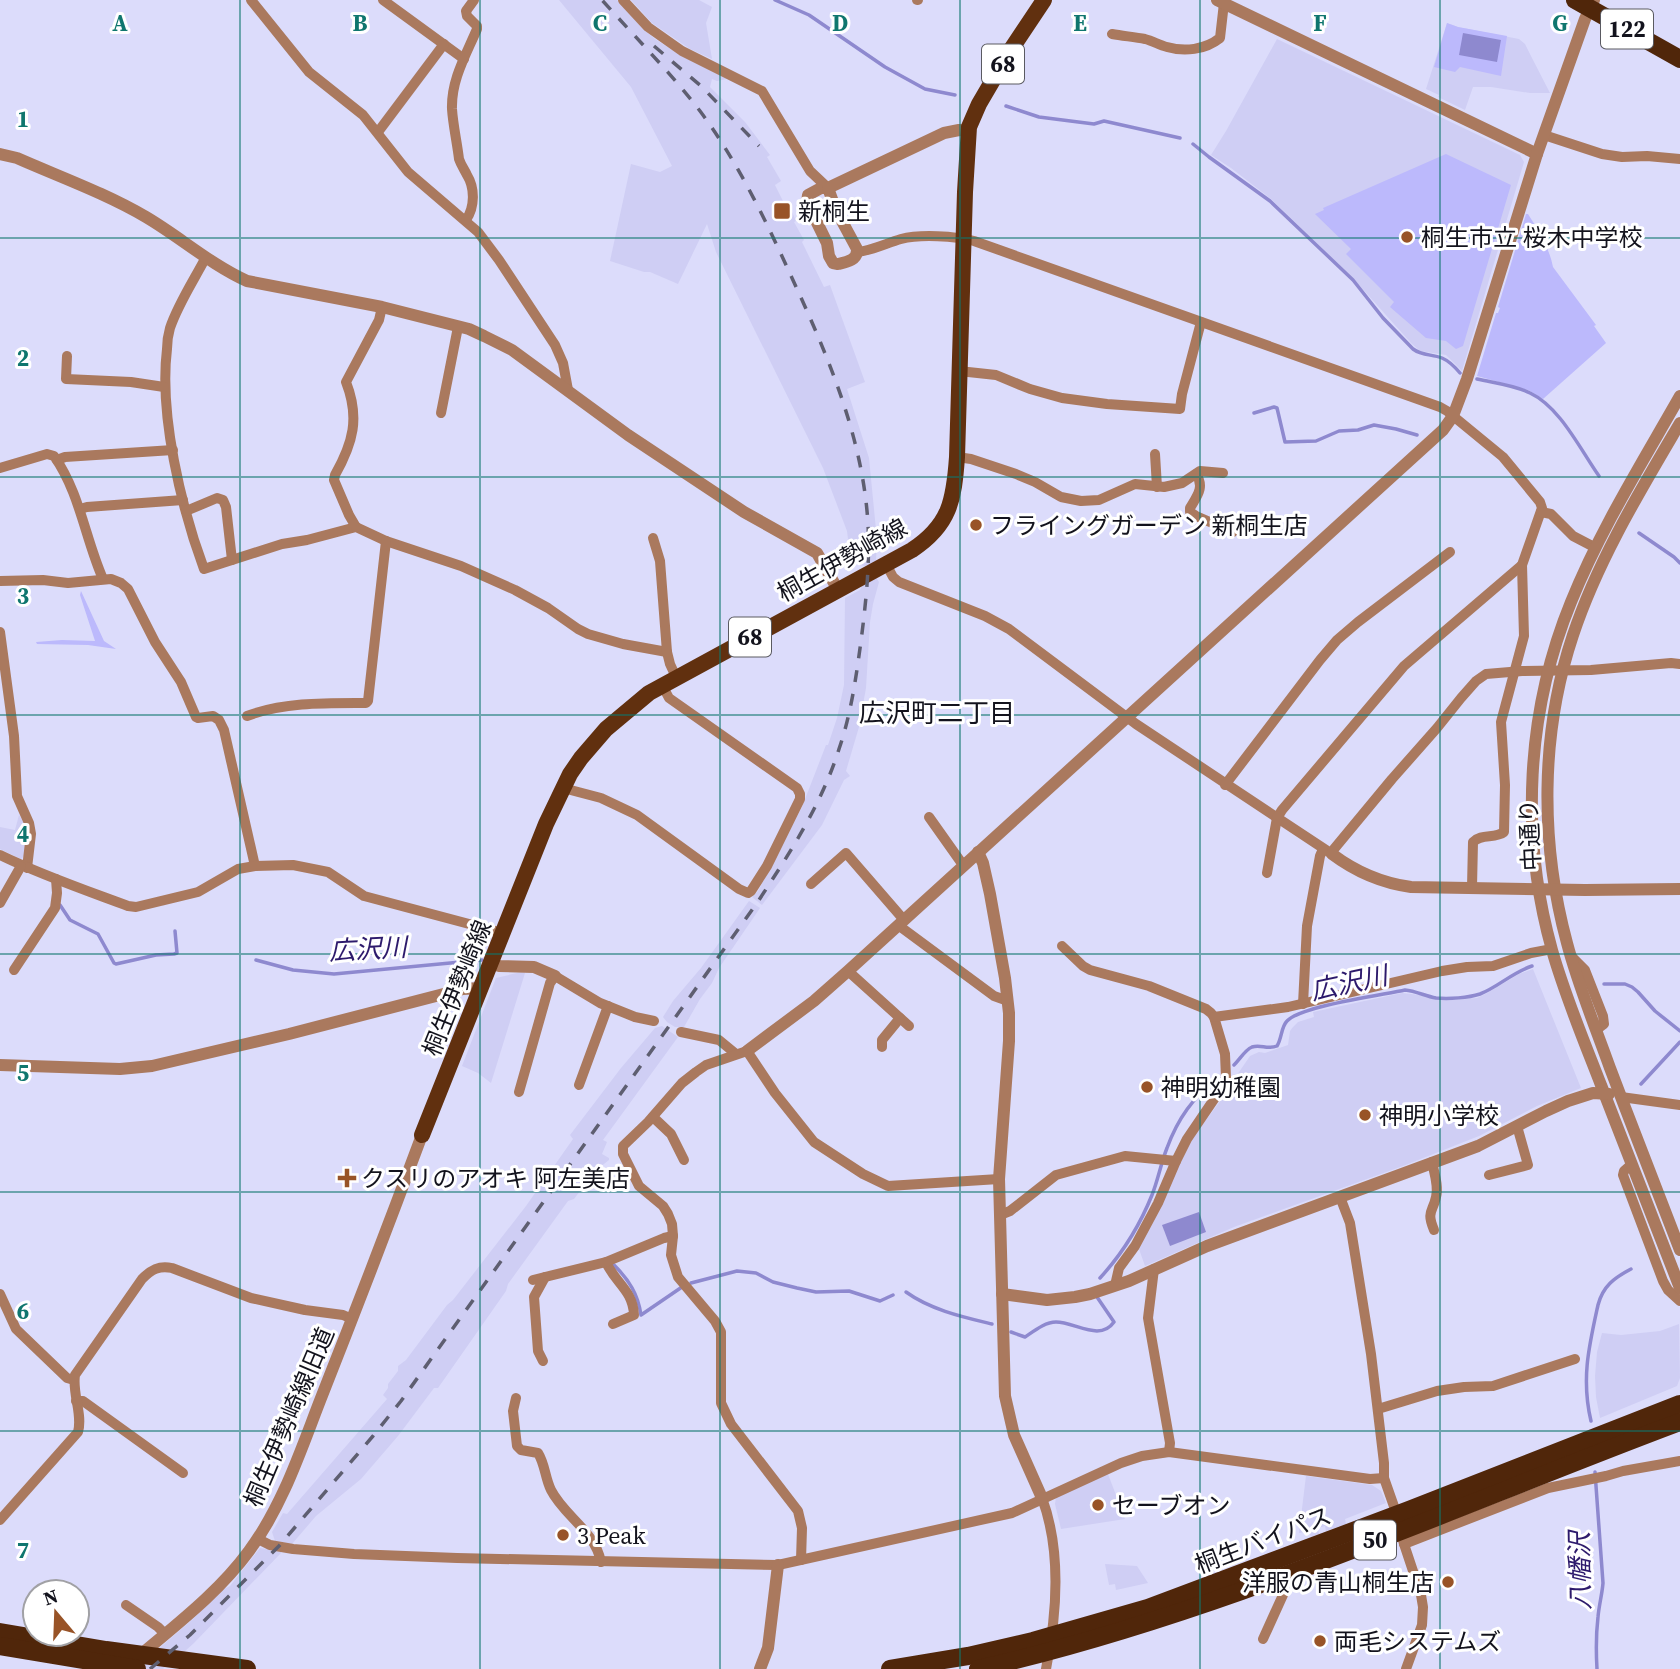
<svg xmlns="http://www.w3.org/2000/svg" width="1680" height="1669" font-family="'Source Serif 4','Noto Sans JP',serif">
  <style>
    .built { fill: #cfcef4 }
    .green { fill: #bcb9fc }
    .water { fill: #8e89cf }
    .lines { fill: none; stroke-linecap: round; stroke-linejoin: round }
    .stream { stroke: #8e89cf; stroke-width: 3.5 }
    .minor { stroke: #aa795e; stroke-width: 10 }
    .tertiary { stroke: #aa795e; stroke-width: 12 }
    .primary { stroke: #61300f; stroke-width: 16 }
    .trunk { stroke: #50260a; stroke-width: 18 }
    .rail { stroke: #5e5e70; stroke-width: 3.5; stroke-dasharray: 12 12; stroke-linecap: butt }
    .grid { fill: none; stroke: #0f766e; stroke-width: 2; stroke-opacity: 0.55 }
    .poi-dot { fill: #985327; stroke: #fff; stroke-width: 2.5 }
    .labels { text-anchor: middle; dominant-baseline: central; stroke-width: 6; stroke-linejoin: round; paint-order: stroke }
    .shield { fill: #fff; stroke: #5a5a61; stroke-width: 2 }
    .shield-label { font-size: 23px; font-weight: bold; fill: #13131d }
    .poi-label { font-size: 24px; fill: #13131d; stroke: #fff; text-anchor: start }
    .street-label { font-size: 24px; fill: #13131d; stroke: #fff }
    .neighbourhood-label { font-size: 26px; fill: #13131d; stroke: #fff }
    .water-label { font-size: 26px; font-style: italic; fill: #2d1a6c; stroke: #fff }
    .grid-label { font-size: 23px; text-anchor: middle; font-weight: bold; fill: #0f766e; stroke: #fff; stroke-width: 6; stroke-linejoin: round; paint-order: stroke }
  </style>
  <rect width="100%" height="100%" fill="#dcdcfb"/>
  <g class="built">
    <path d="M559,0H617L643,29L655,39L683,57L727,79L717,81L712,79L710,87L745,122L770,155L767,157L781,181L775,185L789,213L792,212L796,221L794,222L804,240L802,242L824,287L830,285L865,382L847,389L869,458L877,540L876,561L871,564L865,566L860,565L844,557L848,539L847,531L823,468L716,252L707,224L678,284L650,272H644L610,261L631,164L660,172L672,166L631,87Z"/>
    <path d="M631,0H699L712,7L706,23L712,59L690,49L652,23Z"/>
    <path d="M1447,23L1458,27L1519,39L1525,44L1532,58L1550,93H1530L1491,87H1473L1465,110L1438,97L1439,95L1426,89Z"/>
    <path d="M1277,39L1520,155L1524,162L1462,371L1446,355L1420,351L1411,343L1351,276L1271,199L1231,168L1211,155L1226,131Z"/>
    <path d="M876,577L879,582L873,604L870,622L866,688L859,727L846,771L850,776L844,780L822,825L762,905L752,897L758,891L802,807L826,745H828L837,718L844,685L845,598L860,590L863,584Z"/>
    <path d="M19,815L28,829L24,856L21,859L0,849V827L15,830Z"/>
    <path d="M749,901L760,908L719,968L712,983L700,999L684,1027H675L667,1022L663,1017L673,1001L701,968Z"/>
    <path d="M1533,969L1581,1088L1537,1106L1479,1136L1403,1166L1234,1227L1145,1266L1139,1249L1191,1140L1227,1092L1234,1074L1237,1075L1250,1056L1259,1052L1265,1053L1288,1045L1290,1031L1293,1027L1298,1022L1314,1017L1313,1012L1402,993L1420,995L1444,1000L1477,998L1487,993L1519,974Z"/>
    <path d="M521,972L525,973L491,1083L478,1073L462,1066L496,978Z"/>
    <path d="M662,1026L678,1037L603,1140L607,1142L602,1154L609,1158V1160L595,1171L574,1199L568,1201L508,1284L506,1291L438,1388H434L398,1436L361,1479L316,1516L292,1544L275,1541L272,1532L283,1513L287,1514L387,1399L383,1395L388,1388V1384L398,1371V1366L406,1360L447,1305L453,1300L526,1206L573,1139L570,1135L621,1068L655,1028Z"/>
    <path d="M1679,1324L1680,1378L1677,1386L1600,1418L1596,1397L1595,1376L1597,1352L1602,1333L1621,1335L1660,1331Z"/>
    <path d="M1108,1474L1125,1519L1061,1529L1055,1504L1056,1497Z"/>
    <path d="M1306,1476L1372,1485L1381,1491L1386,1503L1345,1519L1346,1524L1326,1531L1325,1526L1318,1528L1319,1534L1311,1537L1308,1531L1299,1533Z"/>
    <path d="M260,1548L281,1551V1553L194,1643L184,1652L179,1653L163,1669H135L193,1619L224,1589L230,1586Z"/>
    <path d="M1105,1564L1137,1566L1148,1583L1116,1590L1115,1584L1109,1585Z"/>
  </g>
  <g class="green">
    <path d="M1447,23L1458,27L1507,36L1501,76L1460,67L1455,72L1434,67Z"/>
    <path d="M1446,154L1511,185L1463,346L1456,349L1446,341L1426,338L1390,307L1394,302L1346,254L1351,249L1315,214L1324,210L1323,208Z"/>
    <path d="M1526,214H1528C1539,231 1549,247 1553,267L1596,325L1594,326L1606,343L1543,399L1528,390L1477,376L1496,313H1498L1500,308L1498,307Z"/>
    <path d="M81,591L104,641L116,649L88,645L37,644L36,642L62,640L95,641L80,595Z"/>
  </g>
  <g class="water">
    <path d="M1463,33L1501,40L1497,62L1459,55Z"/>
    <path d="M1199,1212L1206,1232L1170,1246L1162,1225Z"/>
  </g>
  <g class="lines">
    <g class="stream">
      <path d="M775,0L809,15L885,67L925,89L955,95"/>
      <path d="M1006,106L1039,117L1094,124L1104,121L1180,138"/>
      <path d="M1193,144L1209,157L1270,201L1353,280L1383,318L1413,349C1422,356 1432,354 1442,358C1449,361 1455,367 1460,373"/>
      <path d="M1477,379C1494,383 1514,385 1530,393C1560,407 1580,449 1599,476"/>
      <path d="M1254,413L1274,407L1277,408L1285,442L1316,441L1339,431L1358,430L1374,425L1396,429L1417,435"/>
      <path d="M1639,533L1674,557L1680,563"/>
      <path d="M60,905L70,920L98,934L114,963L116,964L156,955L174,954L177,953L175,931"/>
      <path d="M256,960L293,970L334,974L482,960"/>
      <path d="M1604,984H1625L1632,987L1638,992L1655,1011L1680,1031"/>
      <path d="M1234,1065C1240,1059 1245,1050 1252,1047C1261,1044 1267,1050 1277,1046C1282,1038 1281,1027 1287,1021C1301,1006 1382,995 1405,990C1416,991 1425,996 1436,998C1449,999 1468,998 1480,994C1498,987 1513,972 1532,966"/>
      <path d="M1641,1084L1680,1042"/>
      <path d="M614,1265C629,1280 638,1294 641,1315L682,1287"/>
      <path d="M1100,1278C1122,1254 1140,1225 1152,1195C1158,1180 1161,1163 1167,1148C1178,1118 1193,1098 1217,1078"/>
      <path d="M691,1283L737,1271L756,1273L773,1282L797,1288L816,1292L849,1291L880,1301L893,1295"/>
      <path d="M906,1292C931,1310 963,1317 992,1324"/>
      <path d="M1011,1332L1025,1337C1034,1331 1045,1322 1056,1322C1075,1322 1100,1342 1114,1322L1097,1297"/>
      <path d="M1591,1421C1581,1379 1589,1346 1598,1305C1603,1286 1614,1278 1631,1269"/>
      <path d="M1595,1472L1603,1583C1602,1595 1599,1605 1598,1617C1596,1634 1596,1652 1597,1669"/>
    </g>
    <g class="minor">
      <path d="M251,0L309,72L363,115L408,172L478,232L499,260L555,345L563,363L568,390"/>
      <path d="M383,0L464,59"/>
      <path d="M623,0L648,27L682,51L762,91L810,171L828,188"/>
      <path d="M917,0H918"/>
      <path d="M1112,34C1123,36 1135,37 1145,39C1153,41 1159,45 1167,47C1184,52 1205,50 1220,38L1224,3"/>
      <path d="M378,132L444,44"/>
      <path d="M1544,135L1602,154L1622,157L1647,156L1680,159"/>
      <path d="M466,220C475,207 475,188 467,175C464,169 461,165 459,159C457,142 453,125 452,109C451,80 466,55 477,29V26L467,16L466,11L474,0"/>
      <path d="M858,252C873,250 887,243 901,239C920,234 955,236 974,241L1440,407L1447,411L1503,457L1540,502L1542,508L1522,565L1524,636L1501,722L1505,785L1504,832C1495,839 1481,833 1473,842L1472,887"/>
      <path d="M206,257C194,280 178,304 170,328C168,335 167,343 167,349C159,414 181,507 204,569L282,544L307,540L356,527L386,541L461,566L515,590L548,608L578,629L588,634L623,644L667,652"/>
      <path d="M67,356L66,379L131,382L164,387"/>
      <path d="M959,371L996,375L1030,389L1062,398L1107,404L1180,409L1182,394L1201,322"/>
      <path d="M441,413L458,327"/>
      <path d="M1155,454L1157,487"/>
      <path d="M957,457L971,459L1016,474L1035,482L1061,497L1081,501L1099,500L1135,484L1164,487L1182,483L1200,471L1223,473"/>
      <path d="M57,460L65,457L173,450"/>
      <path d="M0,468L47,454L54,456C80,493 85,538 103,579"/>
      <path d="M1196,474C1205,487 1197,496 1190,508V512L1196,516L1233,532"/>
      <path d="M80,509L87,507L183,500"/>
      <path d="M186,511L217,498L223,500L226,507L232,560"/>
      <path d="M1541,512L1551,514L1573,536L1596,548"/>
      <path d="M356,527L349,515L334,480L335,475C353,443 360,418 346,382L379,320L382,307"/>
      <path d="M653,538L660,561L667,652L670,664L676,677"/>
      <path d="M886,564L893,577L899,582L985,616L1009,629L1136,724L1332,854L1334,849L1392,779L1437,728L1461,698L1476,681L1486,674L1522,671L1591,670L1671,663L1680,664"/>
      <path d="M0,581L43,580L68,583L111,579L121,583L128,589L155,642L181,682L196,717L198,718L213,716L219,720L224,730L255,866"/>
      <path d="M0,632L14,736L17,796L29,823L31,834L27,868"/>
      <path d="M247,716C284,702 326,703 366,703L368,701L386,541"/>
      <path d="M1225,785L1320,660L1337,640L1358,622L1450,552"/>
      <path d="M563,788L601,798L637,815L739,889L748,893L751,891L767,866L800,799V794L797,788L669,698L662,685"/>
      <path d="M929,817L963,865"/>
      <path d="M0,855C41,875 85,890 128,906L136,907L198,892L238,869L255,866L293,865L328,872L364,896L503,933"/>
      <path d="M1267,873L1277,818L1282,810L1404,666L1522,565"/>
      <path d="M811,884L846,853L904,920"/>
      <path d="M0,903L21,866"/>
      <path d="M898,925L994,996L1008,1001"/>
      <path d="M1062,946L1083,966L1090,970L1149,986L1206,1009L1211,1013L1214,1017L1225,1054L1226,1078L1223,1086L1187,1139L1176,1161L1158,1203L1135,1246L1119,1268L1116,1281V1285"/>
      <path d="M1571,956L1585,970L1603,1016L1604,1024L1596,1030"/>
      <path d="M14,970L55,908L57,893L56,879"/>
      <path d="M848,971L909,1026"/>
      <path d="M1303,1004L1307,926L1320,856L1323,849"/>
      <path d="M1214,1017L1288,1007L1442,971L1467,967L1493,966L1531,953L1552,949"/>
      <path d="M681,1032L719,1040L736,1054"/>
      <path d="M882,1047V1040L900,1018"/>
      <path d="M579,1085L608,1006"/>
      <path d="M519,1092L550,983L555,976L600,1003L635,1017L654,1021"/>
      <path d="M1621,1097L1680,1105"/>
      <path d="M653,1117L671,1134L684,1160"/>
      <path d="M1432,1162C1434,1172 1439,1187 1436,1197C1433,1212 1426,1211 1434,1230"/>
      <path d="M1632,1164L1624,1171L1623,1175L1663,1281L1668,1290L1680,1301"/>
      <path d="M1489,1175L1528,1165L1517,1126"/>
      <path d="M1340,1197L1350,1223L1371,1354L1384,1463V1478L1397,1515L1404,1544L1421,1595L1423,1607L1422,1625L1406,1669"/>
      <path d="M1000,1215L1010,1211L1056,1175L1125,1156L1176,1161"/>
      <path d="M606,1262C615,1283 633,1290 634,1315L613,1324"/>
      <path d="M1154,1269L1148,1318L1170,1443L1169,1452"/>
      <path d="M533,1280L606,1262L664,1238L673,1236"/>
      <path d="M0,1294L16,1329L67,1378L74,1380"/>
      <path d="M543,1361L538,1351L534,1297L545,1277"/>
      <path d="M516,1398L513,1411L517,1446L521,1450L538,1453C545,1464 545,1478 551,1490C564,1516 595,1531 601,1562"/>
      <path d="M76,1401H83L183,1473"/>
      <path d="M1378,1409L1437,1391L1464,1387L1493,1386L1575,1359"/>
      <path d="M1042,1498C1062,1552 1057,1614 1046,1669"/>
      <path d="M0,1520L78,1432C83,1414 72,1394 75,1375L142,1279C151,1270 159,1265 172,1268L251,1298L305,1310L343,1315L352,1319"/>
      <path d="M258,1539L270,1545L293,1549L354,1554L457,1558L778,1565L1012,1513L1121,1463L1142,1456L1169,1452L1370,1479L1384,1478"/>
      <path d="M1404,1544L1548,1488L1606,1476L1623,1471L1680,1461"/>
      <path d="M801,1560L802,1528L798,1511L731,1424L721,1403V1332L715,1321L678,1277L671,1255L673,1236L672,1224L668,1214L663,1206L639,1186L623,1154V1146L648,1122L682,1083L696,1072L706,1065L747,1051L775,1093L814,1142L863,1174L888,1186L999,1179"/>
      <path d="M126,1605L158,1627L165,1634"/>
      <path d="M1263,1639L1283,1595V1590L1278,1577"/>
    </g>
    <g class="tertiary">
      <path d="M1217,0L1537,154"/>
      <path d="M0,154L17,158C60,177 105,193 146,217C180,237 210,264 247,281L382,307L469,329L484,336L512,350L628,435L744,512L817,553L838,590"/>
      <path d="M821,188H828L836,210L857,249C858,260 847,262 838,264L833,263L829,256L827,243L807,202L808,195Z"/>
      <path d="M828,188L944,133L959,130L969,131"/>
      <path d="M1680,396C1642,463 1600,530 1571,602C1526,712 1520,836 1552,950C1565,996 1584,1041 1601,1085C1627,1153 1654,1220 1680,1288"/>
      <path d="M1680,423C1640,491 1598,560 1573,635C1540,734 1540,843 1567,943C1578,985 1595,1026 1610,1068C1633,1129 1657,1190 1680,1250"/>
      <path d="M978,852L983,863L990,894L1005,978L1009,1013V1041L999,1179L1005,1396L1014,1435L1042,1498"/>
      <path d="M1332,854C1356,872 1381,883 1411,887L1585,890L1680,889"/>
      <path d="M492,963L499,966L534,967L555,976"/>
      <path d="M747,1051L814,1001L848,971L1443,430L1453,416L1467,379L1537,154L1585,19L1594,0"/>
      <path d="M0,1065L120,1069L152,1066L289,1034L463,989L481,988"/>
      <path d="M1002,1294L1047,1300L1075,1297L1090,1294L1129,1281L1207,1246L1478,1146L1546,1111L1568,1101L1593,1093L1609,1094"/>
      <path d="M138,1657C177,1624 219,1592 249,1551C284,1504 302,1446 323,1393C357,1307 390,1221 422,1135"/>
      <path d="M760,1669L768,1648L778,1565"/>
    </g>
    <path class="primary" d="M422,1135L546,824L570,774L581,758L606,729L649,693L912,550C950,525 954,500 957,457L965,192L969,127L979,104L1010,51L1044,0"/>
    <g class="trunk">
      <path d="M1575,0L1680,59"/>
      <path d="M0,1632L106,1650L247,1669"/>
      <path d="M0,1646L137,1669"/>
      <path d="M890,1669L968,1656L1033,1641L1148,1608L1409,1510L1680,1404"/>
      <path d="M978,1669C1220,1614 1448,1509 1680,1422"/>
    </g>
    <g class="rail">
      <path d="M654,46L701,86L759,146"/>
      <path d="M150,1669L190,1635L279,1546L373,1436L401,1401L757,903C789,854 821,806 839,749C851,714 856,678 861,641C866,602 870,564 868,524C863,438 828,356 792,278C766,221 738,162 700,111C670,72 635,37 602,0"/>
    </g>
  </g>
  <path class="grid" d="M240,0V1669M480,0V1669M720,0V1669M960,0V1669M1200,0V1669M1440,0V1669M0,238H1680M0,477H1680M0,715H1680M0,954H1680M0,1192H1680M0,1431H1680"/>
  <g class="poi-dot">
    <rect x="773" y="202" width="18" height="18" rx="3.5"/>
    <circle cx="1407" cy="237" r="7"/>
    <circle cx="976" cy="525" r="7"/>
    <circle cx="1147" cy="1087" r="7"/>
    <circle cx="1365" cy="1115" r="7"/>
    <path d="M343.5 1167.5h7v7h7v7h-7v7h-7v-7h-7v-7h7z"/>
    <circle cx="1098" cy="1505" r="7"/>
    <circle cx="563" cy="1535" r="7"/>
    <circle cx="1448" cy="1582" r="7"/>
    <circle cx="1320" cy="1641" r="7"/>
  </g>
  <g class="labels">
    <g class="shield">
      <rect x="1601" y="9.5" width="52" height="39" rx="5"/>
      <rect x="982" y="44.5" width="42" height="39" rx="5"/>
      <rect x="729" y="617.5" width="42" height="39" rx="5"/>
      <rect x="1354" y="1520.5" width="42" height="39" rx="5"/>
    </g>
    <g class="shield-label">
      <text x="1627" y="29">122</text>
      <text x="1003" y="64">68</text>
      <text x="750" y="637">68</text>
      <text x="1375" y="1540">50</text>
    </g>
    <g class="poi-label">
      <text x="798" y="211">新桐生</text>
      <text x="1421" y="237">桐生市立 桜木中学校</text>
      <text x="990" y="525">フライングガーデン 新桐生店</text>
      <text x="1161" y="1087">神明幼稚園</text>
      <text x="1379" y="1115">神明小学校</text>
      <text x="361" y="1178">クスリのアオキ 阿左美店</text>
      <text x="1112" y="1505">セーブオン</text>
      <text x="577" y="1535">3 Peak</text>
      <text x="1434" y="1582" text-anchor="end">洋服の青山桐生店</text>
      <text x="1334" y="1641">両毛システムズ</text>
    </g>
    <g class="street-label">
      <text transform="translate(842 560) rotate(-29)">桐生伊勢崎線</text>
      <text transform="translate(1530 835) rotate(-93)">中通り</text>
      <text transform="translate(457 988) rotate(-68)">桐生伊勢崎線</text>
      <text transform="translate(289 1417) rotate(-67)">桐生伊勢崎線旧道</text>
      <text transform="translate(1263 1540) rotate(-21)">桐生バイパス</text>
    </g>
    <g class="neighbourhood-label">
      <text x="937" y="713">広沢町二丁目</text>
    </g>
    <g class="water-label">
      <text transform="translate(368 949) rotate(-3)">広沢川</text>
      <text transform="translate(1349 983) rotate(-12)">広沢川</text>
      <text transform="translate(1580 1571) rotate(-91)">八幡沢</text>
    </g>
  </g>
  <g class="grid-label">
    <text x="120" y="31">A</text>
    <text x="360" y="31">B</text>
    <text x="600" y="31">C</text>
    <text x="840" y="31">D</text>
    <text x="1080" y="31">E</text>
    <text x="1320" y="31">F</text>
    <text x="1560" y="31">G</text>
    <text x="23" y="127">1</text>
    <text x="23" y="366">2</text>
    <text x="23" y="604">3</text>
    <text x="23" y="842">4</text>
    <text x="23" y="1081">5</text>
    <text x="23" y="1319">6</text>
    <text x="23" y="1558">7</text>
  </g>
  <g transform="translate(56 1613) rotate(341)"><circle r="33" fill="#ffffff" stroke="#a1a1a5" stroke-width="2"/>
  <path d="M0-5L12 26L0 18L-12 26Z" fill="#985327"/>
  <text y="-10" font-size="19" font-weight="bold" text-anchor="middle" fill="#13131d">N</text>
  </g>
</svg>
